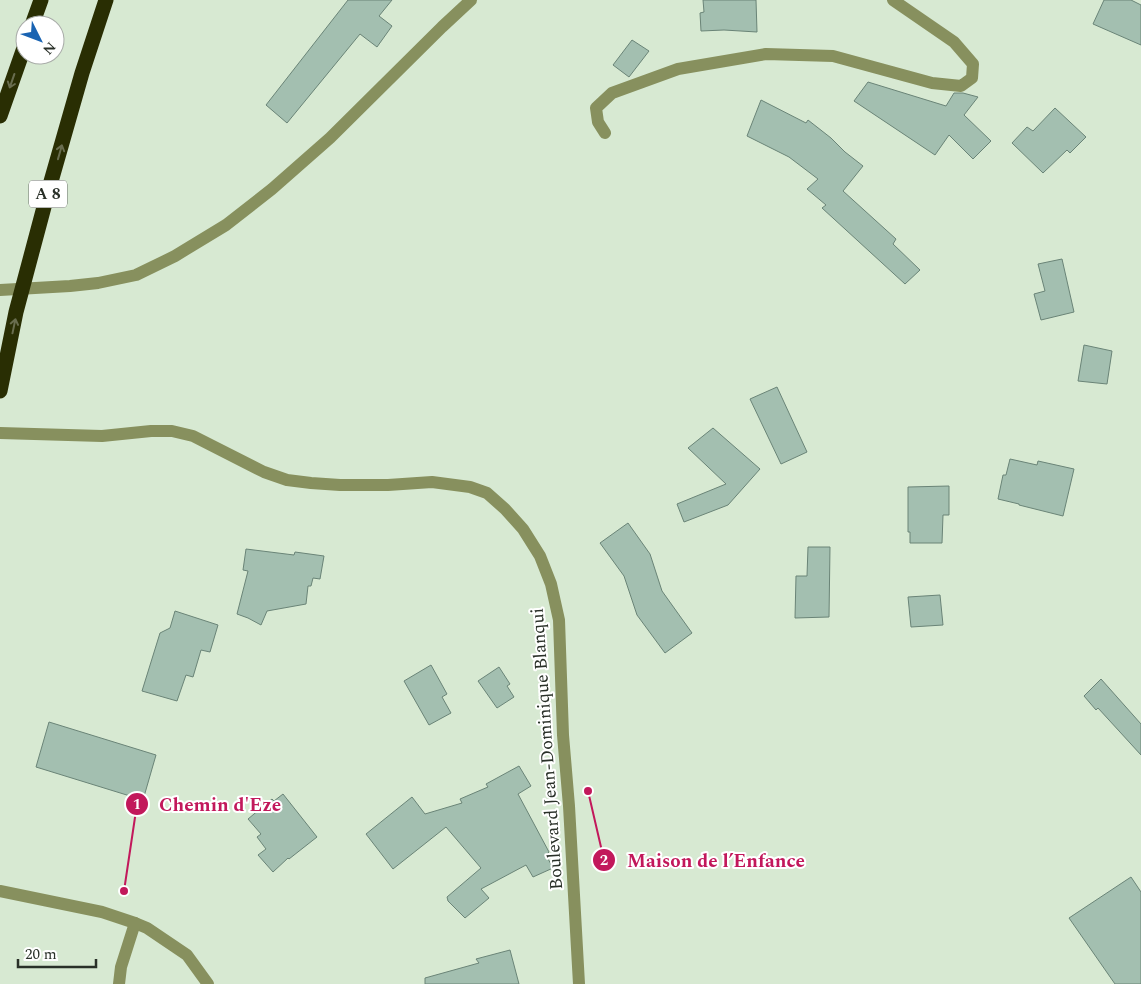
<svg xmlns="http://www.w3.org/2000/svg" width="1141" height="984" font-family="Spectral,serif">
  <style>
    .building { fill: #a3bfb0; stroke: #6a8477 }
    .lines { fill: none; stroke-linecap: round; stroke-linejoin: round }
    .minor { stroke: #87905e; stroke-width: 12 }
    .highway { stroke: #292e03; stroke-width: 15 }
    .highway-bridge { stroke: #292e03; stroke-width: 15 }
    .oneway { stroke: #696d4f }
    .labels { text-anchor: middle; dominant-baseline: central; stroke-width: 4; stroke-linejoin: round; paint-order: stroke }
    .shield { fill: #fff; stroke: #696e68; stroke-width: 1 }
    .shield-label { font-size: 16px; font-weight: bold; fill: #293028 }
    .street-label { font-size: 18px; fill: #293028; stroke: #fff }
    .leader { fill: none; stroke: #c2185b; stroke-width: 2 }
    .callout-dot { fill: #c2185b; stroke: #fff; stroke-width: 2 }
    .mark-label { font-size: 15px; text-anchor: middle; font-weight: bold; fill: #fff }
    .callout-label { font-size: 19px; text-anchor: middle; font-weight: bold; fill: #c2185b; stroke: #fff; stroke-width: 4; stroke-linejoin: round; paint-order: stroke }
  </style>
  <rect width="100%" height="100%" fill="#d7e9d2"/>
  <g class="building">
    <path d="M348,0H392L379,16L392,26L377,47L360,34L287,123L266,105Z"/>
    <path d="M703,0H756L757,32L724,30L701,31L700,13L704,12Z"/>
    <path d="M1104,0H1131L1141,5V45L1093,24Z"/>
    <path d="M632,40L649,51L629,77L613,65Z"/>
    <path d="M868,82L946,106L954,93H963L978,97L964,115L991,141L973,159L949,135L935,155L854,101Z"/>
    <path d="M761,100L806,123L808,120L831,138L845,152L863,166L843,191L896,239L893,244L920,270L905,284L822,208L826,205L807,189L818,179L789,157L747,136Z"/>
    <path d="M1055,108L1086,137L1070,153L1067,150L1043,173L1012,143L1027,127L1033,131Z"/>
    <path d="M1062,259L1074,312L1041,320L1034,294L1045,291L1038,264Z"/>
    <path d="M1084,345L1112,351L1107,384L1078,381Z"/>
    <path d="M777,387L807,452L781,464L750,399Z"/>
    <path d="M713,428L760,469L728,505L684,522L677,504L726,484L688,448Z"/>
    <path d="M1010,459L1037,465L1038,461L1074,469L1063,516L1019,505V504L998,499L1003,475H1006Z"/>
    <path d="M949,486V515H943L942,543H910V532H908V487Z"/>
    <path d="M628,523L650,554L662,591L692,633L665,653L637,615L624,576L600,543Z"/>
    <path d="M808,547H830L829,617L795,618L796,576H807Z"/>
    <path d="M246,549L294,555L295,552L324,556L320,579L313,578L311,586H308L306,604L267,611L261,625L248,618L237,614L248,571L243,570Z"/>
    <path d="M940,595L943,625L911,627L908,597Z"/>
    <path d="M175,611L218,625L210,652L201,650L193,677L186,675L177,701L142,691L160,633L170,628Z"/>
    <path d="M431,665L447,694L442,697L451,713L429,725L404,681Z"/>
    <path d="M499,667L510,684L507,686L514,697L497,708L478,681Z"/>
    <path d="M1101,679L1141,724V755L1098,708L1096,710L1084,696Z"/>
    <path d="M49,722L156,755L143,800L36,767Z"/>
    <path d="M519,766L531,786L518,794L549,852L546,855L553,868L533,877L526,865L481,889L489,898L465,918L448,901L447,897L481,868L446,827L393,869L366,834L412,797L425,814L462,803L460,799L488,787L486,784Z"/>
    <path d="M283,794L317,837L289,859L288,858L273,872L258,855L266,849L257,837L261,834L248,819L272,799L274,801Z"/>
    <path d="M1131,877L1141,892V984H1115L1069,918Z"/>
    <path d="M510,950L519,984H425V978L479,963L476,959Z"/>
  </g>
  <g class="lines">
    <g class="minor">
      <path d="M605,133L598,122L596,108L612,93L678,69L766,54L833,56L932,83L961,86L972,78L973,64L954,42L893,0"/>
      <path d="M0,290L70,286L98,283L136,275L175,256L226,225L272,189L330,138L442,27L471,0"/>
      <path d="M0,433L102,436L151,431H172L193,436L264,472L287,480L311,483L340,485H388L432,482L470,487L487,493L505,509L523,529L540,556L551,584L559,620L563,735L569,806L579,984"/>
      <path d="M0,891L102,912L135,923L147,928L187,955L208,984"/>
      <path d="M119,984L121,967L135,923"/>
    </g>
    <g class="highway">
      <path d="M32,25L41,0"/>
      <path d="M0,116L25,45"/>
    </g>
    <path class="highway-bridge" d="M0,391L16,312L48,192L82,73L106,0"/>
  </g>
  <defs><path id="oneway-shaft" d="M-6 0H5M1.5-3L5.5 0L1.5 3" fill="none" stroke-width="1.6" stroke-linecap="round" stroke-linejoin="round" transform="scale(1.25)"/></defs>
  <g class="oneway">
    <use href="#oneway-shaft" transform="translate(12 81) rotate(109)"/>
    <use href="#oneway-shaft" transform="translate(60 152) rotate(-74)"/>
    <use href="#oneway-shaft" transform="translate(14 326) rotate(-78)"/>
  </g>
  <g class="labels">
    <rect class="shield" x="29" y="180.5" width="38" height="27" rx="4"/>
    <g class="shield-label">
      <text x="48" y="194">A 8</text>
    </g>
    <g class="street-label">
      <text transform="translate(547 749) rotate(-94)">Boulevard Jean-Dominique Blanqui</text>
    </g>
  </g>
  <path class="leader" d="M124 891L137 804M588 791L604 860"/>
  <g class="callout-dot">
    <circle cx="124" cy="891" r="5"/>
    <circle cx="588" cy="791" r="5"/>
    <circle cx="137" cy="804" r="12"/>
    <circle cx="604" cy="860" r="12"/>
  </g>
  <g class="mark-label">
    <text x="137" y="809">1</text>
    <text x="604" y="865">2</text>
  </g>
  <g class="callout-label">
    <text x="220" y="811">Chemin d'Eze</text>
    <text x="716" y="867">Maison de l’Enfance</text>
  </g>
  <g transform="translate(40 40) rotate(132)"><circle r="24" fill="#ffffff" stroke="#a9aca9"/>
  <path d="M0-4L9 19L0 12L-9 19Z" fill="#1963b2"/>
  <text y="-8" font-size="14" font-weight="bold" text-anchor="middle" fill="#293028">N</text>
  </g>
  <path d="M18 959v8h78v-8" fill="none" stroke="#293028" stroke-width="2.5"/>
  <text x="25" y="959" font-size="15" fill="#293028" stroke="#ffffff" stroke-width="4" paint-order="stroke">20 m</text>
</svg>
